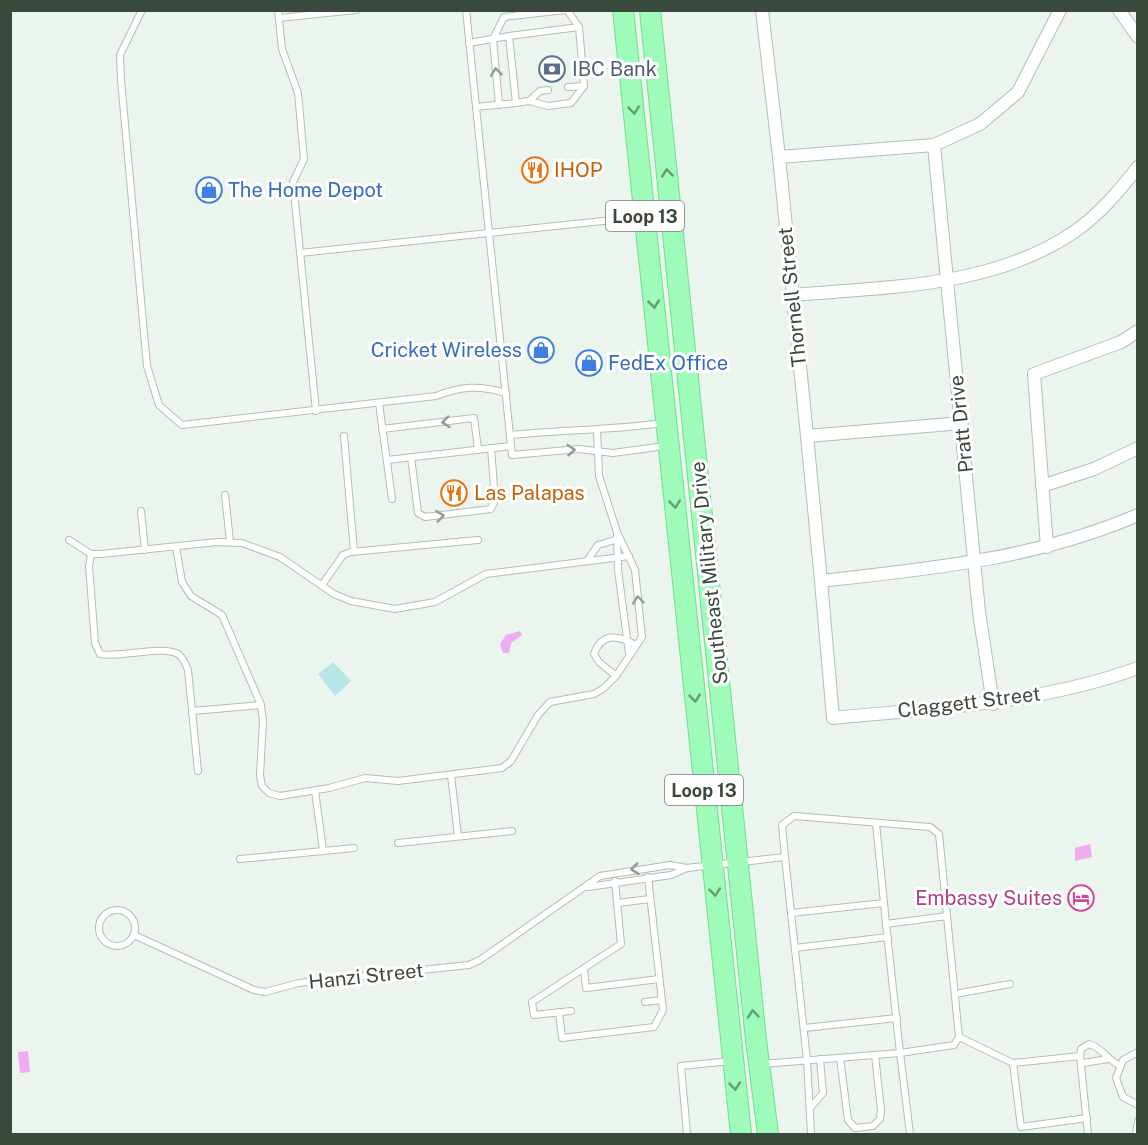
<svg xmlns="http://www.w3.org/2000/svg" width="1148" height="1145" font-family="'Public Sans',sans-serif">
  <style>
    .green { fill: #b6e6e8 }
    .water { fill: #eeabef }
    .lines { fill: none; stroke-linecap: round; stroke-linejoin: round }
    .service-casing { stroke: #aec1b2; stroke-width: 8 }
    .minor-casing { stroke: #aec1b2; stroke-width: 14 }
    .primary-casing { stroke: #6ee18d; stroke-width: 22 }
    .service { stroke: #fff; stroke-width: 6 }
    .minor { stroke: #fff; stroke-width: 12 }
    .primary { stroke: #9efbb9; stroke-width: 20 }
    .oneway { stroke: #929b94 }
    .oneway2 { stroke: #669974 }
    .labels { text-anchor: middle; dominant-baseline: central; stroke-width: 6; stroke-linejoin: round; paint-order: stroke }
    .shield { fill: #fff; stroke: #748076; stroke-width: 1.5 }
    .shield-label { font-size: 18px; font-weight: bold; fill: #39493c }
    .service-label { font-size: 20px; fill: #4e5e75; stroke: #fff; text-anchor: start }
    .food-label { font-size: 20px; fill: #c56008; stroke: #fff; text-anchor: start }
    .shop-label { font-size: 20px; fill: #366cbe; stroke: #fff; text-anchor: start }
    .street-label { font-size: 20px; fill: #39493c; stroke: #fff }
    .hotel-label { font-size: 20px; fill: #b23c85; stroke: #fff; text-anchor: end }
  </style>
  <rect width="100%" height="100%" fill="#ebf5ee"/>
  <path class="green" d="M333,662L351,681L335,696L318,674Z"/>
  <g class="water">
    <path d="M520,631L522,635L511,643L509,653H503L500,644L506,635Z"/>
    <path d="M1090,844L1092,857L1075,861V848Z"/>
    <path d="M28,1051L30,1072L20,1073L18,1052Z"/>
  </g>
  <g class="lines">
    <g class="service-casing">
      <g id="service">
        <path d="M142,10L120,55L121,80L147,366L159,405L182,425L436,396C462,386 479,385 506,393"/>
        <path d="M278,10L282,49L298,93L304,159L293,182L316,411"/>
        <path d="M466,10L512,455L579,449L613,453L665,446"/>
        <path d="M279,18L356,10"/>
        <path d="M509,36L579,27"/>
        <path d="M469,43L509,36L516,103L476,107"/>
        <path d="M568,87L584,86"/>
        <path d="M529,101L540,91L548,90"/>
        <path d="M516,103L529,101L548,106L571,103L584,86L579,27L567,10"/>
        <path d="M499,105L493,39L504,17L565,10"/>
        <path d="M300,253L641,217"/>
        <path d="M379,403L392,499"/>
        <path d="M382,429L474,418L478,449"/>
        <path d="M510,435C562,430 612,430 663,423"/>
        <path d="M344,436L354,551"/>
        <path d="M411,457L418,513L425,517L491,509L495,500L491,448"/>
        <path d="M387,460L511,446"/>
        <path d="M225,495L230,541"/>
        <path d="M141,511L145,550"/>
        <path d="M617,535L618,570L629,654"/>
        <path d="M69,540L91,554H101L217,542L242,543L280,557L334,594L351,601L395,609L435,602L486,574L629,556"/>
        <path d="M176,547L182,582L191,596L222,615L261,705L263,721L260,775L262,786L269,793L280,796L329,788L365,778L398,781L502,768L511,761L538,715L550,702L594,694L604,688L616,676L642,637L635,570L617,532L599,476L597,429"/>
        <path d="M91,554L89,566L95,643L100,654C121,658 162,645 178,654C183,657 186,665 188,670L198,771"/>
        <path d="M587,561L598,545L618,539"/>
        <path d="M322,585L343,555L351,552L478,540"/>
        <path d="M616,676L599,662L594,654C602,632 618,635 636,645"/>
        <path d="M192,711L261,705"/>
        <path d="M451,775L458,836"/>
        <path d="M315,791L323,850"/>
        <path d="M876,823L884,903"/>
        <path d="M398,843L512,831"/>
        <path d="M240,859L354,848"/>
        <path d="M588,887L671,875L687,868L785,857L782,825L794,816L930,827L939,834L947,916L886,924L884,903L791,913L785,857"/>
        <path d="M618,903L650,899"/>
        <circle cx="117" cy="928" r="18"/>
        <path d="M791,913L807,1060L811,1134"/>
        <path d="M134,935L254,990L265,992L299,983L469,965L480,960L600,876L670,865L687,868"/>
        <path d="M795,948L888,937"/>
        <path d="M584,969L586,988L659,979"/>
        <path d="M955,994L1010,984"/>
        <path d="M645,1002L662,1000"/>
        <path d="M571,1011L534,1015L532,1002L621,944L615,881"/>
        <path d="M559,1012L562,1038L654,1027L663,1010L648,877"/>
        <path d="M804,1028L897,1018"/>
        <path d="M959,1037L1013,1063"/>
        <path d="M1138,1052L1123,1060L1116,1078L1123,1097L1138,1105"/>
        <path d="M1080,1056L1013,1063L1021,1127L1087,1118"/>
        <path d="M840,1058L848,1120L855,1128L873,1126L880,1119L881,1110L875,1055"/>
        <path d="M1083,1063L1108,1059"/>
        <path d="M762,1064L900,1053L886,924"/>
        <path d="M810,1108L823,1093L820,1059"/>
        <path d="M687,1134L681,1066L731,1061"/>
        <path d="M910,1134L900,1053L954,1045L959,1037L947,916"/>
        <path d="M1088,1134L1080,1056L1081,1049L1089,1044C1103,1048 1106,1059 1119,1065"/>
        <path d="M1136,1134L1138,1121"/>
      </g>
    </g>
    <g class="minor-casing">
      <g id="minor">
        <path d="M762,10L779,157"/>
        <path d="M1119,10L1138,37"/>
        <path d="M934,145L979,612L993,704"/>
        <path d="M791,295C885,287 992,288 1074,232C1099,215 1119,191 1138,167"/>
        <path d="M962,423L807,436L779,157L934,145L980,124L1018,92L1060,10"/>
        <path d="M807,436L821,581"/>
        <path d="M1042,486L1094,469L1138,448"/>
        <path d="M1138,515C1036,559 929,569 821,581L833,718C936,708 1039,704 1138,668"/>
        <path d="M1047,547L1034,374L1121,342L1138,331"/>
      </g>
    </g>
    <g class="primary-casing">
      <g id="primary">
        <path d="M623,10L741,1134"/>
        <path d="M650,10L756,1040L768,1134"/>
      </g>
    </g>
    <use href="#service" class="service"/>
    <use href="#minor" class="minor"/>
    <use href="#primary" class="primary"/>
  </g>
  <defs><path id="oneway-chevron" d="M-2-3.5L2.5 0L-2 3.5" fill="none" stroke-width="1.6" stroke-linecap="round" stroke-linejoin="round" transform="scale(1.5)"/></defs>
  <g class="oneway">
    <use href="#oneway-chevron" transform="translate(496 72) rotate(-96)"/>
    <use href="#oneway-chevron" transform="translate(446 422) rotate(174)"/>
    <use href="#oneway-chevron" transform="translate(571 450) rotate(-4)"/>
    <use href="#oneway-chevron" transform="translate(440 516) rotate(-7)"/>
    <use href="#oneway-chevron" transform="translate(638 600) rotate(-96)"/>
    <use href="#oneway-chevron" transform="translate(635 869) rotate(173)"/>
  </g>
  <g class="oneway2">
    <use href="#oneway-chevron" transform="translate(634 110) rotate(84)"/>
    <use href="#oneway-chevron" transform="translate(667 173) rotate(-96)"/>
    <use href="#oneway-chevron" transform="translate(654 304) rotate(84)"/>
    <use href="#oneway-chevron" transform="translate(675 504) rotate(84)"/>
    <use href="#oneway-chevron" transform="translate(695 698) rotate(84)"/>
    <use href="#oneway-chevron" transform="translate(715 892) rotate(84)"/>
    <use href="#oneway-chevron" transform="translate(753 1014) rotate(-95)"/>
    <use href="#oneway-chevron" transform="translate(735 1086) rotate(84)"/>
  </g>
  <defs>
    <g id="bank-ring" transform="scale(1.35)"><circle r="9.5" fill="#fff" stroke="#5c6f8a" stroke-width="1.5"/><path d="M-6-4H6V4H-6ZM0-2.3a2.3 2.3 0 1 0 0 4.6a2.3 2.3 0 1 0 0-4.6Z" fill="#5c6f8a"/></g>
    <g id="restaurant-ring" transform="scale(1.35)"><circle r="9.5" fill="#fff" stroke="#e8710a" stroke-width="1.5"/><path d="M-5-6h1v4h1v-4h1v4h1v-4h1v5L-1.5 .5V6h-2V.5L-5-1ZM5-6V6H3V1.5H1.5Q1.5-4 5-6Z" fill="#e8710a"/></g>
    <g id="shop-ring" transform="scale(1.35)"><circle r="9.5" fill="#fff" stroke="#3f7fe0" stroke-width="1.5"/><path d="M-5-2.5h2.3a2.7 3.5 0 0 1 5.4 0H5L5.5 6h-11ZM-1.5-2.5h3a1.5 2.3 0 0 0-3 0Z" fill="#3f7fe0"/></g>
    <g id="hotel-ring" transform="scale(1.35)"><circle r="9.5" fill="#fff" stroke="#d1479c" stroke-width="1.5"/><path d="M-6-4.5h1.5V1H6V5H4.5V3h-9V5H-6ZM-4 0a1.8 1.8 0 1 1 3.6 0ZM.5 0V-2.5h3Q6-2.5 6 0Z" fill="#d1479c"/></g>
  </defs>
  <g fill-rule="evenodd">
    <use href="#bank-ring" x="552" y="69"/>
    <use href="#restaurant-ring" x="535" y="170"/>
    <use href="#shop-ring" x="209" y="190"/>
    <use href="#shop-ring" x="541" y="350"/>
    <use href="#shop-ring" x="589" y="363"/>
    <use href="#restaurant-ring" x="454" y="493"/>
    <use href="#hotel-ring" x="1081" y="898"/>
  </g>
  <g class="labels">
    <g class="shield">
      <rect x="606" y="201" width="78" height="30" rx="4.5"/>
      <rect x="665" y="775" width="78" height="30" rx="4.5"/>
    </g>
    <g class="shield-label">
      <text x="645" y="216">Loop 13</text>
      <text x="704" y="790">Loop 13</text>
    </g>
    <g class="service-label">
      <text x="572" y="69">IBC Bank</text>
    </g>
    <g class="food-label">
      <text x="554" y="170">IHOP</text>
      <text x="474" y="493">Las Palapas</text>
    </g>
    <g class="shop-label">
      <text x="228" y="190">The Home Depot</text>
      <text x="522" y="350" text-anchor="end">Cricket Wireless</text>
      <text x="608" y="363">FedEx Office</text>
    </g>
    <g class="street-label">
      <text transform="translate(792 297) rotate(-96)">Thornell Street</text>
      <text transform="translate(961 424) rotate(-96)">Pratt Drive</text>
      <text transform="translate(709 573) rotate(-96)">Southeast Military Drive</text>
      <text transform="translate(969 702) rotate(-7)">Claggett Street</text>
      <text transform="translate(366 976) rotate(-6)">Hanzi Street</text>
    </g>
    <g class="hotel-label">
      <text x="1062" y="898">Embassy Suites</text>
    </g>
  </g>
  <rect width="1148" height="1145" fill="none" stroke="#39493c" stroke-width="24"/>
</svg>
